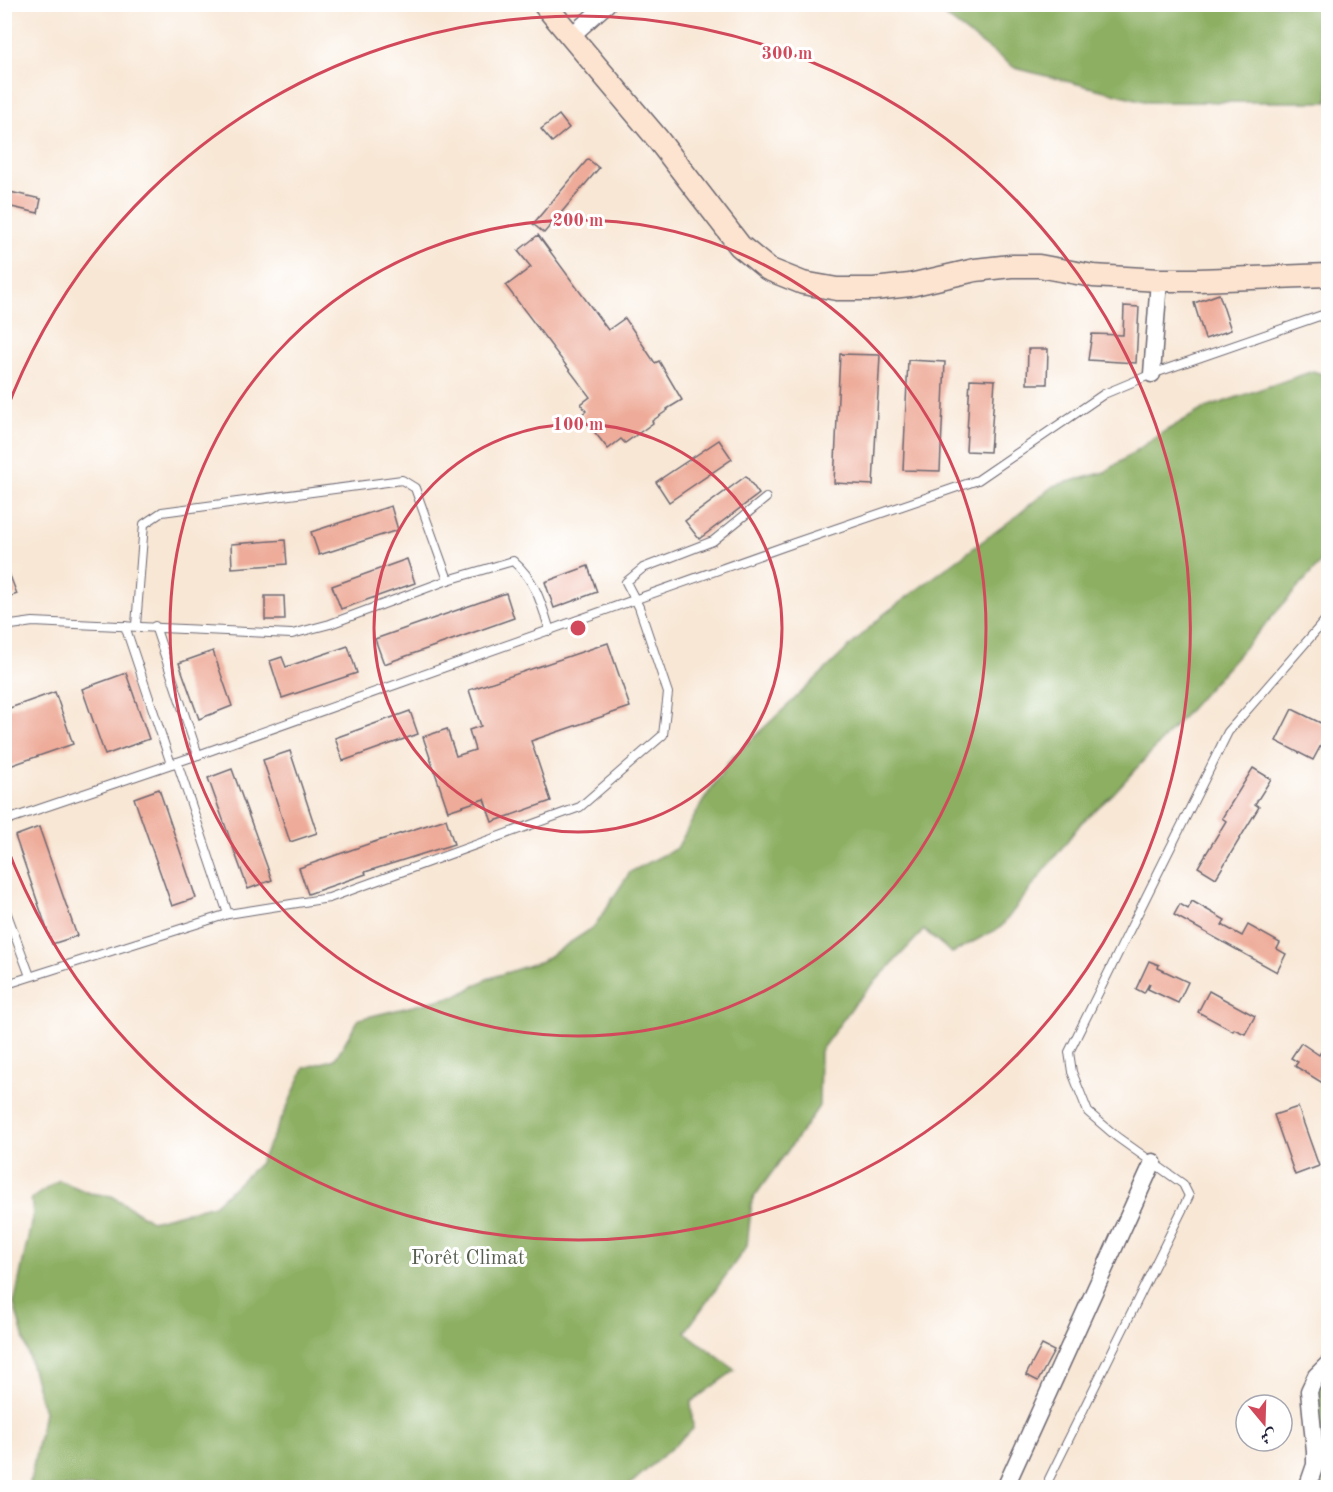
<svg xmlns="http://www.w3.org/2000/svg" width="1333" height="1492" font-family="'Old Standard TT',Amiri,serif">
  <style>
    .forest { fill: #8caf62; stroke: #57684e; stroke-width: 1.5 }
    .building { fill: #eeab99 }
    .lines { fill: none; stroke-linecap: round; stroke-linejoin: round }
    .lane-casing { stroke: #6d6771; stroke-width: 10 }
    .street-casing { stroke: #6d6771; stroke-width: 19 }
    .secondary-casing { stroke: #6d6771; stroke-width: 25 }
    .lane { stroke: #fff; stroke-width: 8 }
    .street { stroke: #fff; stroke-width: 16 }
    .secondary { stroke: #fde4d0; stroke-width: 22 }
    .ring { fill: none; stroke: #d1495b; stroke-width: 3 }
    .labels { text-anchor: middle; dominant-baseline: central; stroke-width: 6; stroke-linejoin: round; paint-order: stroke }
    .park-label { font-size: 21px; fill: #545d4e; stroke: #fff }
    .centre { fill: #d1495b; stroke: #fff; stroke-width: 3 }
    .ring-label { font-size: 18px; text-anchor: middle; font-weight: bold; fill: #d1495b; stroke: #fff; stroke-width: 6; stroke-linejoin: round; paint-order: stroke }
  </style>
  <rect width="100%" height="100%" fill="#fff"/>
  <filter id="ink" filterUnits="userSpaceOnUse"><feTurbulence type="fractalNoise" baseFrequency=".0167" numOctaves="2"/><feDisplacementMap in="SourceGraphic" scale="12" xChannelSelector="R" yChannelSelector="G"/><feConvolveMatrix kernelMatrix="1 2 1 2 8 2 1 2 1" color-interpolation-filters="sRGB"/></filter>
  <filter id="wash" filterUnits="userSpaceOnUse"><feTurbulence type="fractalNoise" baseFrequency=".008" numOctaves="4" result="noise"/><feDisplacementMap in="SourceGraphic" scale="24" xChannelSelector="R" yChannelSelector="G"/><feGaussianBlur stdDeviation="1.35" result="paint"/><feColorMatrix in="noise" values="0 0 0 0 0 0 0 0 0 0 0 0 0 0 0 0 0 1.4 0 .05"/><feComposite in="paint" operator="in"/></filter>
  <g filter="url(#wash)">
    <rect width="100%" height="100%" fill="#f8e7d5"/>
    <g class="forest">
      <path d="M930,5H1328V102H1148L1015,68Z"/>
      <path d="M1313,371L1328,376V554L1157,746L1112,795L1081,823L1001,927L952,953L924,930L856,1002L820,1051L819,1106L807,1124L752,1200L747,1246L685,1332L735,1370L691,1402L693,1429L627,1487H29L44,1412L14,1304L33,1214L31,1199L59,1180L89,1193L112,1196L151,1221L214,1205L259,1164L285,1112L304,1068L335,1059L359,1019L459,995L487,979L542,961L594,927L630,872L677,848L702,803L730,760L884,614L1014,518L1053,486L1105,472L1162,433L1203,409Z"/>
      <path d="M1328,1370V1487L1313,1488L1321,1462L1317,1381Z"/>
    </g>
    <g id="blocks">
      <g class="building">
        <path d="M559,115L569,128L552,142L541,129Z"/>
        <path d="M588,159L599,168L544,233L533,224Z"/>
        <path d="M10,192L41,199L38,213L7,206Z"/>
        <path d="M538,235L608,330L625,318L655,363L659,361L682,400L667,409L668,410L652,421L653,423L625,443L621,439L608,449L581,415L586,411L581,404L590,397L506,286L531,267L518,251Z"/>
        <path d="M1219,294L1231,330L1205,339L1194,303Z"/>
        <path d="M1124,306L1139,307L1136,363L1088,360L1092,334L1123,335Z"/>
        <path d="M1028,349H1048L1047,384H1027Z"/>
        <path d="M840,354L880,355L873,485L834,483Z"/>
        <path d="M908,360L945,362L940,471L903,470Z"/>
        <path d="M970,379L995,380L990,452L966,451Z"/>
        <path d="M719,440L732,459L669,502L656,482Z"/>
        <path d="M746,476L759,494L699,539L685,521Z"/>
        <path d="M391,506L398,530L319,555L311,532Z"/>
        <path d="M285,540L287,564L232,568L231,544Z"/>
        <path d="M407,559L415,583L341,609L332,586Z"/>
        <path d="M4,565H6L17,594L4,599Z"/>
        <path d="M588,566L597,592L554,608L545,582Z"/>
        <path d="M506,593L514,618L384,664L375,639Z"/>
        <path d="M265,596H284L285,620H265Z"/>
        <path d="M608,643L630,707L531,741L551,801L492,822L484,799L448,811L423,737L447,729L456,756L475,750L469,730L481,726L469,690Z"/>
        <path d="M348,646L357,673L282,698L270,661L282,657L286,667Z"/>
        <path d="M213,651L232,706L199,719L179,663Z"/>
        <path d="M126,673L149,739L105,755L82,689Z"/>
        <path d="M55,692L73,744L4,768V710Z"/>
        <path d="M1292,709L1329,727V730L1313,760L1276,741Z"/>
        <path d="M410,711L418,734L343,761L335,738Z"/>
        <path d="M290,751L317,833L290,842L263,760Z"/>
        <path d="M1253,768L1271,779L1255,804L1259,807L1216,878L1198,867L1226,821L1222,818Z"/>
        <path d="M232,769L272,880L248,889L208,778Z"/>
        <path d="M159,789L196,898L172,906L134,798Z"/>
        <path d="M446,819L454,844L365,872L366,874L308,894L299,868L371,843Z"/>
        <path d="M39,827L77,936L52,944L15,836Z"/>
        <path d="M1192,901L1225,920L1222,925L1242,936L1248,925L1280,943L1277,949L1286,954L1277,972L1174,915L1180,904L1188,909Z"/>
        <path d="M1149,961L1159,965L1158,968L1188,982L1178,1003L1148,989L1150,984H1149L1144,993L1136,989Z"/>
        <path d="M1209,991L1255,1016L1245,1034L1234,1029L1233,1031L1198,1012Z"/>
        <path d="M1329,1039V1087L1295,1066L1298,1062L1291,1058L1301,1043L1319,1055Z"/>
        <path d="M1298,1107L1319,1166L1295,1175L1274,1115Z"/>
        <path d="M1042,1345L1054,1351L1038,1381L1026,1375Z"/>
      </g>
    </g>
  </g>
  <g filter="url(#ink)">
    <use href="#blocks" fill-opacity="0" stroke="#6d6771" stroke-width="1.5"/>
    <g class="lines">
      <g class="lane-casing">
        <g id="lane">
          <path d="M136,625L144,524L162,512L402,480L415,488L448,580"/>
          <path d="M4,626L33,622L292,634L330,624L448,580L513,561C536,581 541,602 550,631"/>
          <path d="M125,626L171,764"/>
          <path d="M155,626L198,755"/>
          <path d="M4,821L198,755L794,543L978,480L1104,394L1152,374L1328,313"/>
          <path d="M4,906L30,976"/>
          <path d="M228,914L329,898L580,807L663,735L668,693L639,607L626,582L643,568L713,541L766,498"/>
          <path d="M4,985L228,914L177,762"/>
          <path d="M1049,1479L1189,1196L1183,1184L1117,1137L1088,1112L1072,1072L1069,1052L1228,732L1328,617"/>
        </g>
      </g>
      <g class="street-casing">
        <g id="street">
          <path d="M571,36L607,4"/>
          <path d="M1152,374L1159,280"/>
          <path d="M1005,1488L1153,1162"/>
          <path d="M1307,1488L1315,1465V1452L1309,1391L1316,1376L1328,1364"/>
        </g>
      </g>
      <g class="secondary-casing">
        <path id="secondary" d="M544,4L656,137L740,246L768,269L803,283L837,289H874L910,285L975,270L1011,266H1039L1093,276L1159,280H1199L1328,275"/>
      </g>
      <use href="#lane" class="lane"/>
      <use href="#street" class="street"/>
      <use href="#secondary" class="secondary"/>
    </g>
  </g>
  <g class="ring">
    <circle cx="578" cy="628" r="204"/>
    <circle cx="578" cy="628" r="408"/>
    <path d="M5 414A612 612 0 1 1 5 842"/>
  </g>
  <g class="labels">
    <g class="park-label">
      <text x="468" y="1258">Forêt Climat</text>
    </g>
  </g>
  <circle cx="578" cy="628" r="9" class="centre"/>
  <g class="ring-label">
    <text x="787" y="59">300 m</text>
    <text x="578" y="226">200 m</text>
    <text x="578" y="430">100 m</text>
  </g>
  <rect width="1333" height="1492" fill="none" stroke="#fff" stroke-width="24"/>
  <g transform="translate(1264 1423) rotate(161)"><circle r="28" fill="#ffffff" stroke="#a7a7b1" stroke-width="1.5"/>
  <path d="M0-4.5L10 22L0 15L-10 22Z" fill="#d1495b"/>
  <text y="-9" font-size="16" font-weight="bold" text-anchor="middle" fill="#22223b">ش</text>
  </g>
</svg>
